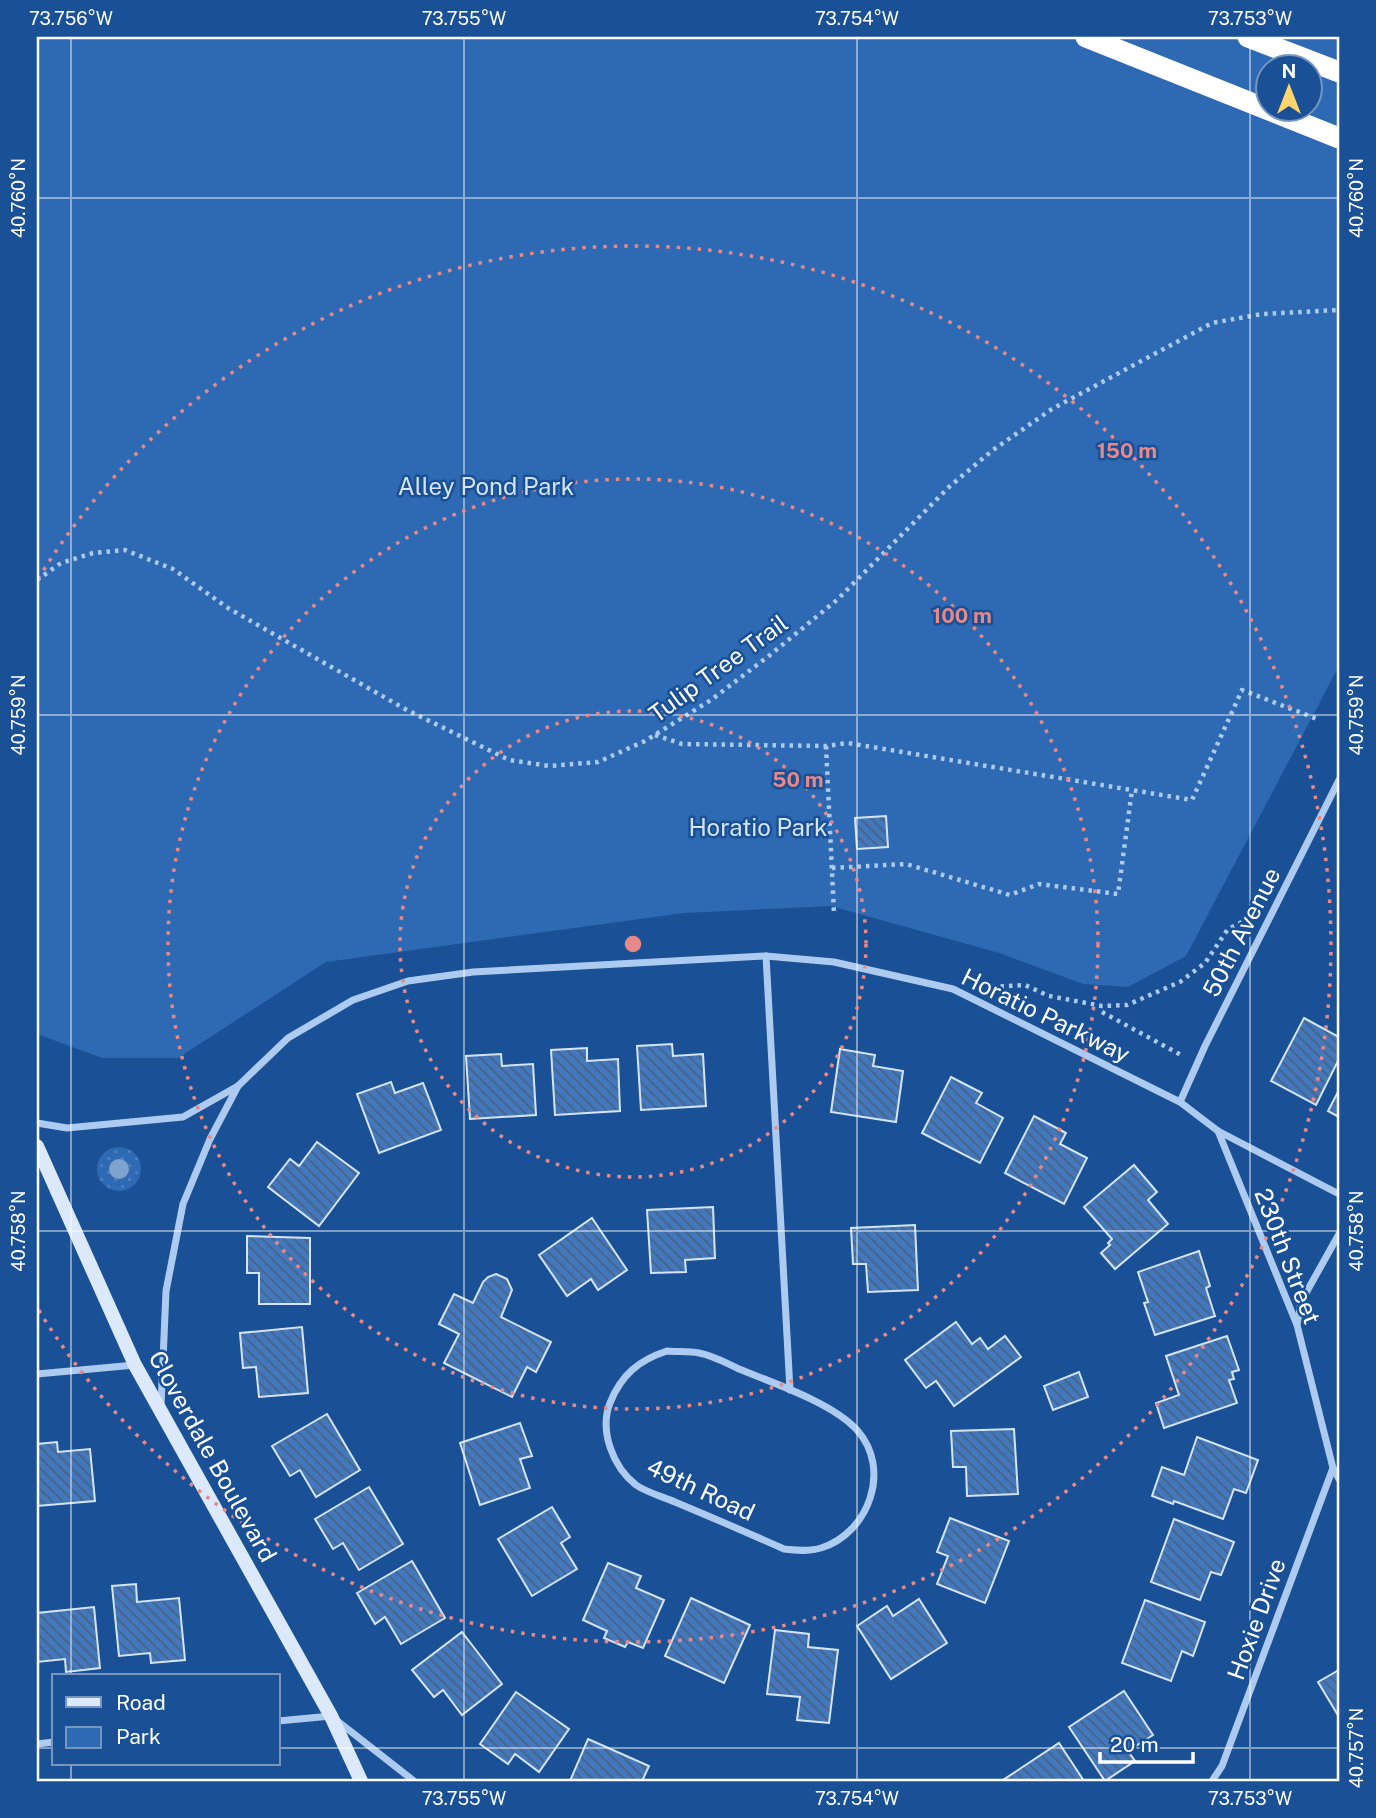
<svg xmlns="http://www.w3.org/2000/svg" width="1376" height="1818" font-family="'Public Sans',sans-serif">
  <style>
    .grass { fill: url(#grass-dots) }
    .park { fill: #2e69b4; fill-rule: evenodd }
    .building { fill: url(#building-back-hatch); stroke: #d4e5fb; stroke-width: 2 }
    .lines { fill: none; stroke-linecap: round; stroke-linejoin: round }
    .path { stroke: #adcbf0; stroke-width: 4.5; stroke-dasharray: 3.5 5; stroke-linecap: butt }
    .street { stroke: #adcbf0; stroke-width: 7 }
    .secondary { stroke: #dbe9fb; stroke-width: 14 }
    .highway { stroke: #fff; stroke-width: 21 }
    .tree { fill: #80a2ce }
    .ticks { fill: none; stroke: #fff; stroke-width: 2; stroke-opacity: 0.45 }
    .ring { fill: none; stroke: #e88989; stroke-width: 3.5; stroke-dasharray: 3.5 7 }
    .labels { text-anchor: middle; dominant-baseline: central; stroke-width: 5; stroke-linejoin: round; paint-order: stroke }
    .park-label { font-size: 24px; fill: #d4e5fb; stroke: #1a5096 }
    .street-label { font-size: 24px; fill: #fff; stroke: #1a5096 }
    .centre { fill: #e88989; stroke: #1a5096; stroke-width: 3.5 }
    .ring-label { font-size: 21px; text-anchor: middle; font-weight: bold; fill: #e88989; stroke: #1a5096; stroke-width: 5; stroke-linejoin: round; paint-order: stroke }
    .neatline { fill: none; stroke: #fff; stroke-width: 2.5 }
    .ticks-label { font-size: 18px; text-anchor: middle; fill: #fff }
  </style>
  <defs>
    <pattern id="grass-dots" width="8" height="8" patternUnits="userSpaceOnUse" patternTransform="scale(1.75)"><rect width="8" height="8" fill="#2e69b4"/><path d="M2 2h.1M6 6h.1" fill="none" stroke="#4d80bf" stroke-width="1.8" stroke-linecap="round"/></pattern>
    <pattern id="building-back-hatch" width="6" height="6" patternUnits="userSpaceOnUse" patternTransform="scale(1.75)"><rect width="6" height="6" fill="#4378bd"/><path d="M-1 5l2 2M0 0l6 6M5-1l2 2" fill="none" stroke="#486284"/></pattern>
  </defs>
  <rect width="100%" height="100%" fill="#1a5096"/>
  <circle class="grass" cx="119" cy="1169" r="22"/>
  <path class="park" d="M37,37H1339V666L1186,956L1128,987L1083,984L999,953L831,906L684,913L326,962L178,1058H102L37,1034ZM1268,66H1310V108H1268Z"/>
  <g class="building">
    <path d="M886,816L888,847L857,849L855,818Z"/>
    <path d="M1304,1018L1339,1037V1059L1316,1105L1271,1081Z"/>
    <path d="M672,1044L673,1056L703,1054L706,1106L641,1110L637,1046Z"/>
    <path d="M587,1048V1061L618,1059L620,1111L555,1115L551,1050Z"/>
    <path d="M840,1049L875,1055L873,1066L903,1071L896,1122L831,1112Z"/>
    <path d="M501,1054L502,1066L533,1064L536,1115L470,1119L466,1056Z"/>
    <path d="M951,1077L982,1093L976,1103L1003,1118L980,1163L922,1133Z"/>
    <path d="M391,1082L395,1093L423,1083L441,1130L379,1153L357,1094Z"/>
    <path d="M1339,1090V1117L1328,1111Z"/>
    <path d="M1034,1116L1066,1133L1060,1144L1087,1158L1064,1204L1005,1173Z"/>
    <path d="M317,1142L359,1173L319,1226L268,1187L290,1159L299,1166Z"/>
    <path d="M1134,1165L1157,1192L1148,1200L1168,1224L1115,1269L1101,1253L1110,1245L1108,1243L1112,1239L1084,1207Z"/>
    <path d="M713,1207L715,1258L685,1260L686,1272L651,1273L647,1210Z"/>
    <path d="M592,1218L627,1270L598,1290L591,1279L567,1296L539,1255Z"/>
    <path d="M915,1225L918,1290L868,1292L866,1264H853L851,1228Z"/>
    <path d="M247,1236L310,1238V1304H259V1273H247Z"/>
    <path d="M1199,1251L1210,1286L1206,1288L1215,1316L1155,1335L1144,1303L1148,1302L1138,1272Z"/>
    <path d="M496,1274L507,1279L512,1290L501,1317L551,1342L536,1372L527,1367L512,1397L444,1363L459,1334L439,1324L454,1294L473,1303L483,1282L488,1277Z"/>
    <path d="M956,1322L972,1344L980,1338L988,1349L1005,1336L1021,1357L954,1406L936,1381L926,1388L905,1360Z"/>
    <path d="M302,1327L308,1393L259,1397L256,1367L243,1368L240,1333Z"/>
    <path d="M1227,1336L1239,1370L1232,1372L1234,1379L1229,1380L1237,1403L1164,1428L1156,1403L1179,1395L1166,1356Z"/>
    <path d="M1079,1372L1088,1397L1053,1410L1044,1386Z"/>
    <path d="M327,1414L360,1470L316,1497L300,1470L290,1476L272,1446Z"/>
    <path d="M520,1423L532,1456L520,1459L530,1488L480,1505L460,1443Z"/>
    <path d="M1014,1429L1018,1494L967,1496L966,1467H953L951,1431Z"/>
    <path d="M1197,1437L1258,1460L1246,1493L1234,1489L1223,1519L1174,1501L1173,1504L1152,1496L1162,1467L1184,1475Z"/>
    <path d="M57,1442L58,1452L90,1449L95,1501L37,1506V1444Z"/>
    <path d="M369,1487L403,1544L359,1570L343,1543L333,1549L315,1519Z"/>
    <path d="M552,1507L570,1537L561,1543L577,1569L532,1596L498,1539Z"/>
    <path d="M950,1518L1009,1541L985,1603L937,1584L948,1556L937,1552Z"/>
    <path d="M1174,1519L1234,1542L1221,1575L1211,1572L1200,1600L1151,1582Z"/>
    <path d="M412,1561L445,1618L401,1644L385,1617L375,1624L357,1593Z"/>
    <path d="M608,1563L641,1576L636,1588L664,1600L643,1648L628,1642L625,1647L604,1638L607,1631L583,1620Z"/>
    <path d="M136,1584L137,1602L179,1598L185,1660L151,1663L150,1653L119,1656L112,1586Z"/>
    <path d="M691,1598L750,1625L724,1683L665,1656Z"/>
    <path d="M919,1599L947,1643L891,1679L857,1626L887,1606L893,1616Z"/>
    <path d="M1145,1600L1205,1622L1193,1656L1182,1651L1171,1681L1122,1663Z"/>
    <path d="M94,1607L100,1668L66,1672L65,1659L37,1662V1613Z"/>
    <path d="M775,1630L809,1634L808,1647L838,1650L829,1723L797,1720L800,1697L767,1694Z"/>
    <path d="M462,1632L502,1684L462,1715L443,1690L434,1697L412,1670Z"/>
    <path d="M1339,1670V1717L1318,1682Z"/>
    <path d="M1124,1691L1153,1735L1128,1751L1135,1761L1105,1781L1069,1727Z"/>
    <path d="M516,1692L569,1729L539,1772L515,1754L508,1764L480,1744Z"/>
    <path d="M588,1739L649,1766L642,1781H570Z"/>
    <path d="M1059,1743L1084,1781H1004L1003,1780Z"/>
  </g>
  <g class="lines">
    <g class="path">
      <path d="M37,580L61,563L93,553L125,550L173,569L228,608L405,709L509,760L549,766L598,762L645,741L711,700L770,655L838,599L950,486L993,450L1052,409L1212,323L1262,314L1339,310"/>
      <path d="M655,735L682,744L826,746L848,743L1192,800L1242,690L1320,720"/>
      <path d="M826,746L834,913"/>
      <path d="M832,868L906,864L1010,895L1039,884L1118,894L1132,790"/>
      <path d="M992,987L1025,985L1049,996L1102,1006L1127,1005L1180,982L1205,963L1228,929L1246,920"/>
      <path d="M1102,1012L1181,1055"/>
    </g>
    <g class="street">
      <path d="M766,956L790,1390"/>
      <path d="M1180,1102L1205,1046L1339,780"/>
      <path d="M37,1123L67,1128L183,1117L238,1086L288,1038L353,1000L408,981L473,972L766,956L834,962L953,989L1180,1102L1218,1131L1339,1194"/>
      <path d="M1218,1131L1297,1325L1333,1468L1339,1479"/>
      <path d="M1297,1324L1302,1300L1339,1234"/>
      <path d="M667,1351C677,1352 689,1351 699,1353C712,1355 726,1363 739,1369C773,1383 833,1403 857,1430C892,1469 869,1533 821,1548C809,1552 796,1550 784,1549C748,1533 711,1517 675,1502C663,1497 646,1492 636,1485C613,1467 599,1431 610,1403C621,1375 639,1360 667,1351Z"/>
      <path d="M37,1374L135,1365"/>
      <path d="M161,1406L166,1291L183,1204L210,1139L238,1086"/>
      <path d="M278,1721L331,1716L414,1781"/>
      <path d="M37,1744L54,1742"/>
      <path d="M1212,1781L1222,1766L1333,1468"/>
    </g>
    <path class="secondary" d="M37,1146L135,1365L331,1716L361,1781"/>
    <g class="highway">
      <path d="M1086,37L1339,138"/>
      <path d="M1248,37L1339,72"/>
    </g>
  </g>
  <circle class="tree" cx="119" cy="1169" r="10"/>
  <path class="ticks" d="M71,37V1676M464,37V1781M857,37V1781M1250,37V1781M37,198H1339M37,715H1339M37,1231H1339M37,1748H54M278,1748H1339M71,1764V1781"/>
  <g class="ring">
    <circle cx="633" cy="944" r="233"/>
    <circle cx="633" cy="944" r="465"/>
    <path d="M38 579A698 698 0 1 1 38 1309"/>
  </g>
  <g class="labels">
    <g class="park-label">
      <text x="486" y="486">Alley Pond Park</text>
      <text x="758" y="827">Horatio Park</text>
    </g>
    <g class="street-label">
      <text transform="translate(718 668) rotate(-36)">Tulip Tree Trail</text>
      <text transform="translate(1241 932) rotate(-63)">50th Avenue</text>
      <text transform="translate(1046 1015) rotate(26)">Horatio Parkway</text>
      <text transform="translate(1288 1256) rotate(69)">230th Street</text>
      <text transform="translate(213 1456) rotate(61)">Cloverdale Boulevard</text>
      <text transform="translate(701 1489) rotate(25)">49th Road</text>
      <text transform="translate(1256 1619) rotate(-70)">Hoxie Drive</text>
    </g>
  </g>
  <circle cx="633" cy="944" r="10" class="centre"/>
  <g class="ring-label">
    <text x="1127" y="458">150 m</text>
    <text x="962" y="623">100 m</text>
    <text x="798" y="787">50 m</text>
  </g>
  <rect width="1376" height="1818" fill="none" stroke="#1a5096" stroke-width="77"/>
  <rect x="52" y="1674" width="228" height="91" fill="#1a5096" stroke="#7696c0" stroke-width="2"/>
  <rect x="66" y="1697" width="35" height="10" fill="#dbe9fb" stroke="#7696c0" stroke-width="2"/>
  <text x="116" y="1710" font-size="21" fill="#ffffff">Road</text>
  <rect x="66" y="1727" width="35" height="21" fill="#2e69b4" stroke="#7696c0" stroke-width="2"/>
  <text x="116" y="1744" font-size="21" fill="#ffffff">Park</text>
  <g transform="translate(1289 88)"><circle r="33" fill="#1a5096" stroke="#7696c0" stroke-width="2"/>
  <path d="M0-5L12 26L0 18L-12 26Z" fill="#ffd56c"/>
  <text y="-10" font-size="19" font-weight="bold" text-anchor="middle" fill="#ffffff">N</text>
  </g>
  <path d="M1100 1752v10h93v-10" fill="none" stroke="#ffffff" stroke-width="3.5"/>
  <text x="1110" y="1752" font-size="21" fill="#ffffff" stroke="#1a5096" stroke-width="5" paint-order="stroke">20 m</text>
  <rect x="38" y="38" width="1300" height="1742" class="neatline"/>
  <g class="ticks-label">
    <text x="71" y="25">73.756°W</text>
    <text x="464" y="25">73.755°W</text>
    <text x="857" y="25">73.754°W</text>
    <text x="1250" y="25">73.753°W</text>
    <text transform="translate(19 198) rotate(-90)" y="6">40.760°N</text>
    <text transform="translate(1357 198) rotate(-90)" y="6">40.760°N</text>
    <text transform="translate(19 715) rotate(-90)" y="6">40.759°N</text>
    <text transform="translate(1357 715) rotate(-90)" y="6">40.759°N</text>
    <text transform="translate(19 1231) rotate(-90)" y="6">40.758°N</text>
    <text transform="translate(1357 1231) rotate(-90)" y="6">40.758°N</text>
    <text transform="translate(1357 1748) rotate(-90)" y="6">40.757°N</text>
    <text x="464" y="1805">73.755°W</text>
    <text x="857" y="1805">73.754°W</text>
    <text x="1250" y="1805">73.753°W</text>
  </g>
</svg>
